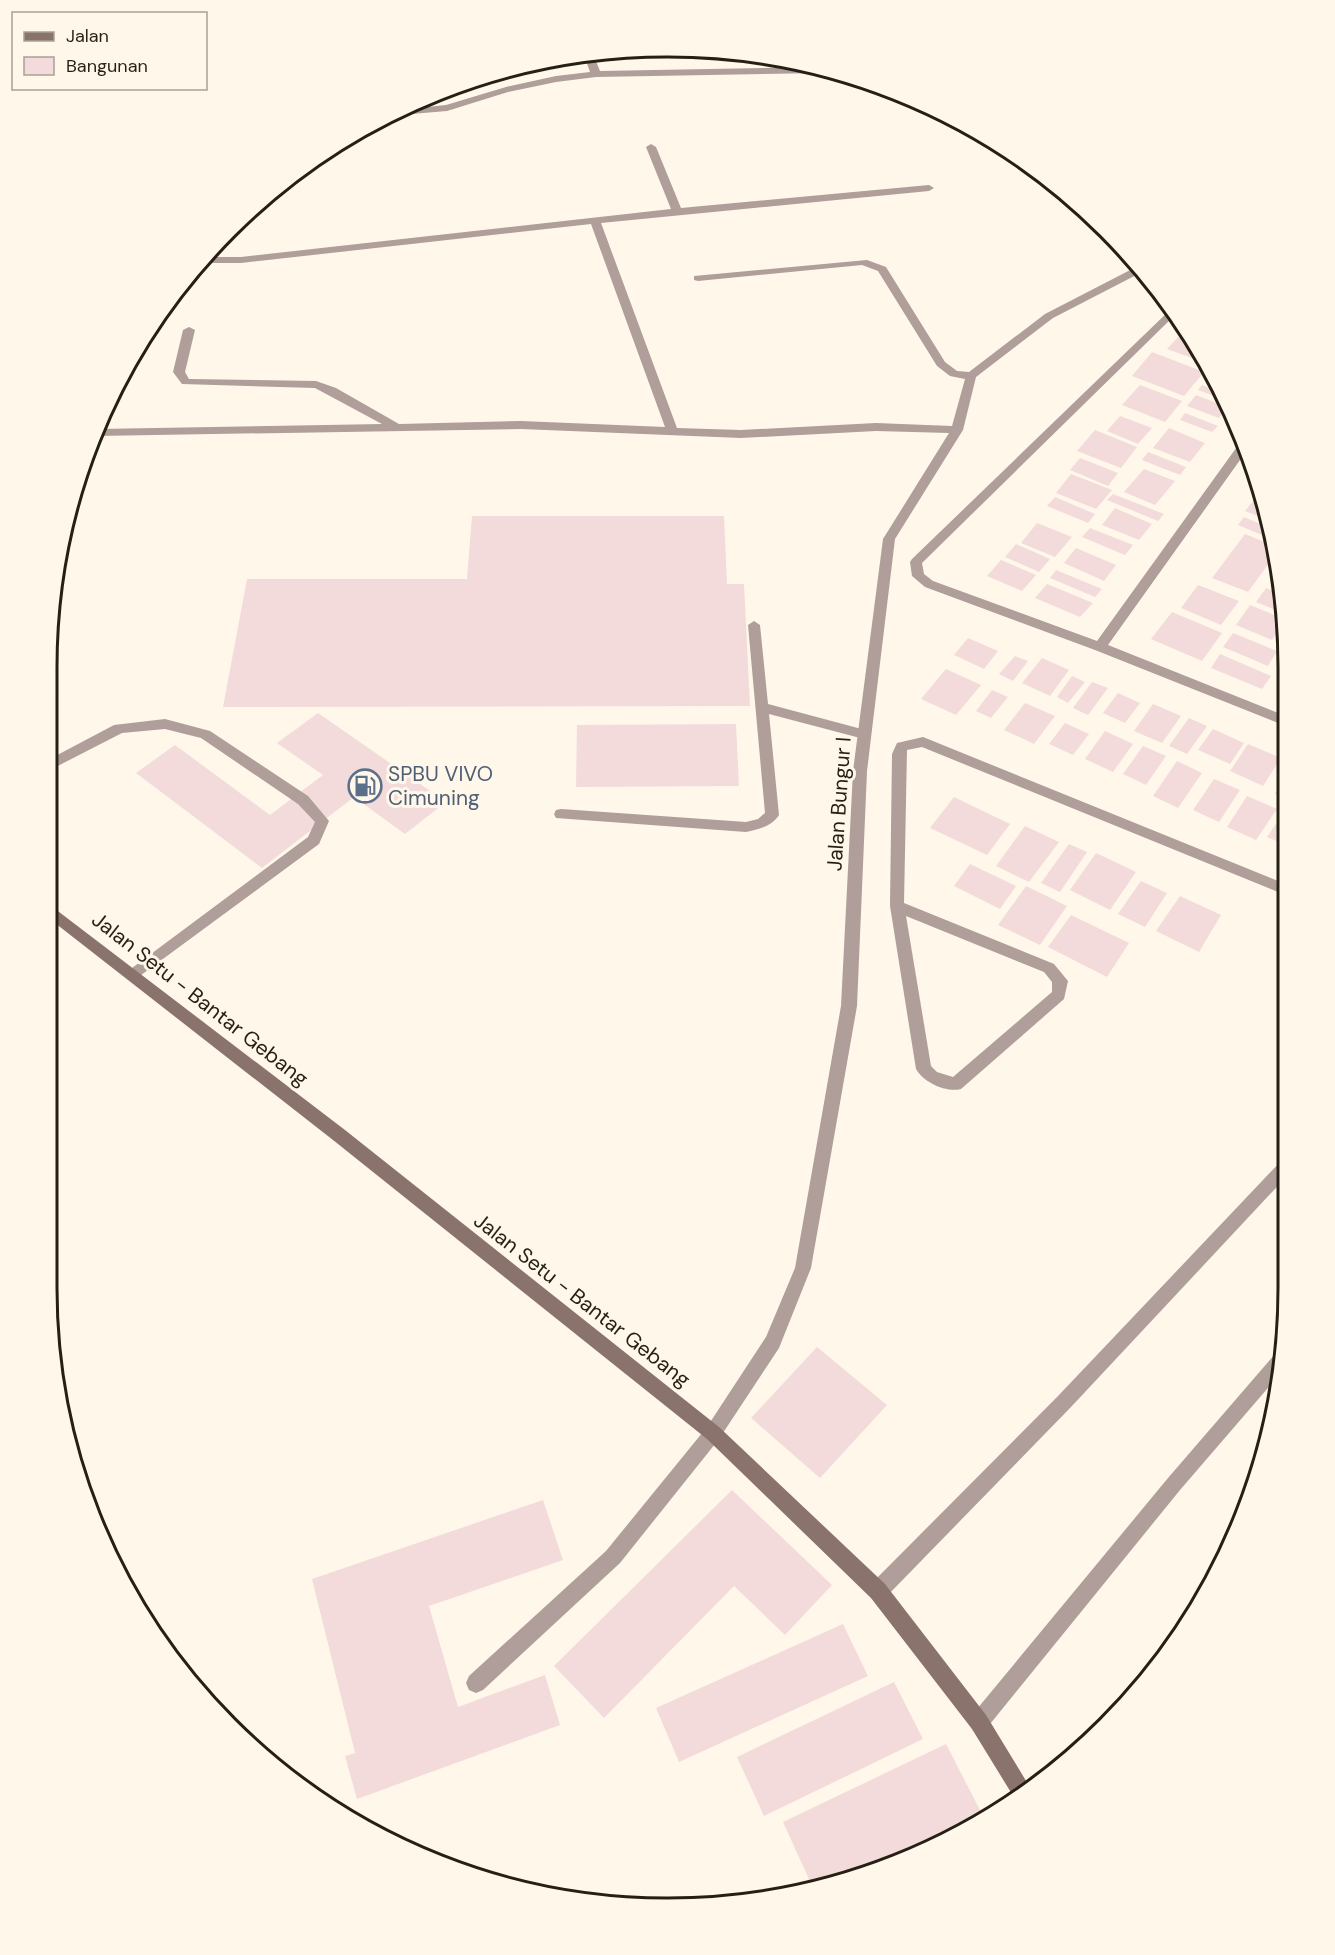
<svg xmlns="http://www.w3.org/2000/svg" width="1335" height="1955" font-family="'DM Sans',sans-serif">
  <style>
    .building { fill: #f2dbda }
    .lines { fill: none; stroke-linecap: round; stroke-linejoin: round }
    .lane { fill: #af9e99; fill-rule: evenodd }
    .street { fill: #af9e99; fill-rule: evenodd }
    .secondary { fill: #8b736d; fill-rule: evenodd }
    .labels { text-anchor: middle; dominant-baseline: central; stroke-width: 6; stroke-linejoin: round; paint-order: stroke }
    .service-label { font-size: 21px; fill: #4e5e75; stroke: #fff7ea; text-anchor: start }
    .street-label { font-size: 21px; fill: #261f13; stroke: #fff7ea }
    .rim { fill: none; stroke: #261f13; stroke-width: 3 }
  </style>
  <rect width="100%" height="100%" fill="#fff7ea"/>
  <g class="building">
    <path d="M1178,337L1193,342L1206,363L1167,349Z"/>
    <path d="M1152,352L1204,372L1184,396L1132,376Z"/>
    <path d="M1140,385L1182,401L1165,422L1122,405Z"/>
    <path d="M1202,385L1225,394L1227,401L1198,390Z"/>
    <path d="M1196,395L1227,407L1219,418L1187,406Z"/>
    <path d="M1185,413L1218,426L1212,432L1180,420Z"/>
    <path d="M1120,416L1152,428L1138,444L1107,431Z"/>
    <path d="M1169,428L1205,443L1190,462L1153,448Z"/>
    <path d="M1095,430L1137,447L1121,468L1077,451Z"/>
    <path d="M1148,452L1186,467L1180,475L1142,460Z"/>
    <path d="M1080,458L1118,473L1108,486L1070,470Z"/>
    <path d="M1144,469L1175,481L1155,505L1124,492Z"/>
    <path d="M1071,474L1112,490L1096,509L1056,493Z"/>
    <path d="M1113,494L1164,514L1158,521L1107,500Z"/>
    <path d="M1259,494L1266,516L1268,520L1245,511Z"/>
    <path d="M1055,497L1095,514L1088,523L1047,506Z"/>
    <path d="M1115,508L1152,524L1139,540L1102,525Z"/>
    <path d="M472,516H724L727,584H744L750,706L223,707L247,579H467Z"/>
    <path d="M1244,517L1270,528L1274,540L1238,525Z"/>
    <path d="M1037,523L1072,537L1055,557L1021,543Z"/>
    <path d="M1090,528L1133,545L1125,555L1082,537Z"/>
    <path d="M1245,534L1277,547V552L1248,592L1212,578Z"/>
    <path d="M1016,544L1050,559L1039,572L1005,557Z"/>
    <path d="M1076,548L1116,565L1104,581L1064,563Z"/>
    <path d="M1001,560L1036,575L1022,591L987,576Z"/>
    <path d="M1056,570L1102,589L1095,597L1050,578Z"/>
    <path d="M1047,584L1093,603L1080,617L1035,598Z"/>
    <path d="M1198,585L1239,601L1221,625L1181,608Z"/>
    <path d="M1266,588L1281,594L1283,613L1256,602Z"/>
    <path d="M1250,605L1284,619V622L1272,640L1236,625Z"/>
    <path d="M1172,612L1222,633L1202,661L1151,639Z"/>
    <path d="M1233,633L1277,651L1268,666L1223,647Z"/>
    <path d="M968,638L998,651L984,669L954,655Z"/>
    <path d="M1220,654L1271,676L1262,689L1211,668Z"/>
    <path d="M1015,656L1028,661L1013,681L999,674Z"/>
    <path d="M1042,658L1069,670L1050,696L1022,683Z"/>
    <path d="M946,669L981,685L956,715L921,699Z"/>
    <path d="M1072,676L1085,682L1068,703L1057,697Z"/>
    <path d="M1092,682L1108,688L1088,715L1073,708Z"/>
    <path d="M992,690L1008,697L991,718L976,711Z"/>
    <path d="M1118,693L1140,703L1125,723L1103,713Z"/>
    <path d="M1025,703L1055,716L1034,744L1004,730Z"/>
    <path d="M1153,704L1181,716L1162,743L1134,731Z"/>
    <path d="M318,713L446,802L405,834L354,797L262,868L136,773L175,745L270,815L323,775L277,743Z"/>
    <path d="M1189,718L1207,726L1187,754L1169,746Z"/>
    <path d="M1065,723L1089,734L1073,755L1049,744Z"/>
    <path d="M736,724L739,786L576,787L577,725Z"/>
    <path d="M1213,729L1244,743L1230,764L1198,750Z"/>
    <path d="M1105,731L1133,744L1113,772L1085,759Z"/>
    <path d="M1248,744L1281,758L1263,786L1230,771Z"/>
    <path d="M1143,746L1166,756L1146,785L1123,774Z"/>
    <path d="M1177,761L1202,773L1178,808L1153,796Z"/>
    <path d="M1288,774V800L1275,794Z"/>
    <path d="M1214,779L1240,790L1219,822L1193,810Z"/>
    <path d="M1247,796L1277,809L1256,840L1227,827Z"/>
    <path d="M954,797L1010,824L987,855L930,828Z"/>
    <path d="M1284,812L1288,814V846L1267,837Z"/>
    <path d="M1025,826L1059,842L1029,882L996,866Z"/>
    <path d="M1069,844L1087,852L1060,892L1041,883Z"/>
    <path d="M1096,853L1136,872L1110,910L1070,890Z"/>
    <path d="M970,864L1016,886L1000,909L954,886Z"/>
    <path d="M1141,881L1167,893L1145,927L1118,914Z"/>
    <path d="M1026,886L1067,906L1040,945L998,925Z"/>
    <path d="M1180,896L1221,915L1199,952L1156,931Z"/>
    <path d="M1071,915L1129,943L1107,977L1048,947Z"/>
    <path d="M817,1347L887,1405L820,1478L751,1418Z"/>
    <path d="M732,1490L832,1585L785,1635L734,1586L604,1718L554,1666Z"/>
    <path d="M543,1500L563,1560L429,1606L458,1707L545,1675L560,1725L357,1799L345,1756L355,1753L312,1579Z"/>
    <path d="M843,1624L868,1676L679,1762L656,1708Z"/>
    <path d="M894,1682L923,1739L764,1816L737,1757Z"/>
    <path d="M946,1744L982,1814L871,1869L813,1888L783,1822Z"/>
  </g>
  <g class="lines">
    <g class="lane">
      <path d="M754,621L760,625L768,704L869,731L871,734L869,737L864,739L769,714L779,815C771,827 759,829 746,832L556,818L554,814L556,810L561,809L746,822L758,819L765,813L748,625Z"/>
      <path d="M165,719L210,731L308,796L329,821L319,844L133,981L128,979L126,975L128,971L308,837L315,822L298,804L201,738L165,729L122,733L46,772V761L114,725Z"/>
      <path d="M713,1425L719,1427L722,1433L719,1439L620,1563L483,1690L476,1693L469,1690L466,1683L469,1676L606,1551L707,1427Z"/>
    </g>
    <g class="street">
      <path d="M593,54L600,71L818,67L827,70L822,73L596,77L556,82L508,92L447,111L388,116L399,110L446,105L506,87L556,76L590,72L584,55Z"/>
      <path d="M651,144L656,147L681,208L929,185L934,188L929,191L601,223L677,428L741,430L876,423L952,426L965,379L950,376L937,366L878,271L862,265L698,281L694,280V276L867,260L886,267L945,362L957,371L969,372L1045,314L1138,266L1144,271L1053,318L976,377L963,430L895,539L867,771L857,1006L811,1268L779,1348L719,1439L713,1441L707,1439L704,1433L707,1427L766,1337L795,1268L841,1006L853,771L883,539L949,433L876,431L741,438L521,429L96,436L98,429L382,424L315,388L182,384L173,372L183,330L189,327L195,330L185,372L189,379L316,381L336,388L399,424L521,421L665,427L591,224L241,263H198L204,257H241L671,209L646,147Z"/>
      <path d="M1172,308L1176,314L922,563L924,574L933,581L1097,641L1239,444H1242L1245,453L1108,645L1288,717V727L1095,650L925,587L912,576L910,562L912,559Z"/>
      <path d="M923,737L1288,885V896L922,747L907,750L904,903L1054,964L1068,981L1064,999L961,1089C946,1093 923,1082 916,1069L890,906L892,754L897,743ZM906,916L1044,972L1052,982V992L953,1077L937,1072L931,1066Z"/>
      <path d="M1288,1158V1175L1071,1407L885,1598L878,1600L871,1598L869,1591L871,1584L1059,1395L1282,1160Z"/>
      <path d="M1282,1352L1280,1374L1180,1490L986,1729L979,1732L972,1729L969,1722L972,1715L1168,1478L1275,1354Z"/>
    </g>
    <path class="secondary" d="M46,902L345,1130L719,1427L885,1584L986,1715L1031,1789L1015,1799L972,1729L871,1598L707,1439L333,1140L46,916Z"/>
  </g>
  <defs>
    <g id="fuel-ring" transform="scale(1.725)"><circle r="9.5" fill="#fff7ea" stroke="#5c6f8a" stroke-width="1.5"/><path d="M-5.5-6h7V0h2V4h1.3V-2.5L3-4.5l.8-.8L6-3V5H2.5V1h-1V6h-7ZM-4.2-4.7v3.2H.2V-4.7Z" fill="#5c6f8a"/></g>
  </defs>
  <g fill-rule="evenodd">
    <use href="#fuel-ring" x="365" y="786"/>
  </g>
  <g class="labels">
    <g class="service-label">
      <text x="388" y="774">SPBU VIVO<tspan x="388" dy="24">Cimuning</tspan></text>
    </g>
    <g class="street-label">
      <text transform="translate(839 804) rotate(-86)">Jalan Bungur I</text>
      <text transform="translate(200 999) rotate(38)">Jalan Setu - Bantar Gebang</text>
      <text transform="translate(582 1300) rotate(38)">Jalan Setu - Bantar Gebang</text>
    </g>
  </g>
  <path d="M0 0H1335V1955H0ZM667 57H668A610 610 0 0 1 1278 667V1288A610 610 0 0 1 668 1898H667A610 610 0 0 1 57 1288V667A610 610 0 0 1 667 57Z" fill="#fff7ea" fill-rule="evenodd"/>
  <path class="rim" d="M667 57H668A610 610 0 0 1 1278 667V1288A610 610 0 0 1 668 1898H667A610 610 0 0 1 57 1288V667A610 610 0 0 1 667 57Z"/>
  <rect x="12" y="12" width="195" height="78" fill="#fff7ea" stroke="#a8a194" stroke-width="1.5"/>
  <rect x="24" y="32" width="30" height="9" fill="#8b736d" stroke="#a8a194" stroke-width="1.5"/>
  <text x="66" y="42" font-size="18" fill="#261f13">Jalan</text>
  <rect x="24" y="57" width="30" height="18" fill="#f2dbda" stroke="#a8a194" stroke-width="1.5"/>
  <text x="66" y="72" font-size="18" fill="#261f13">Bangunan</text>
</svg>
